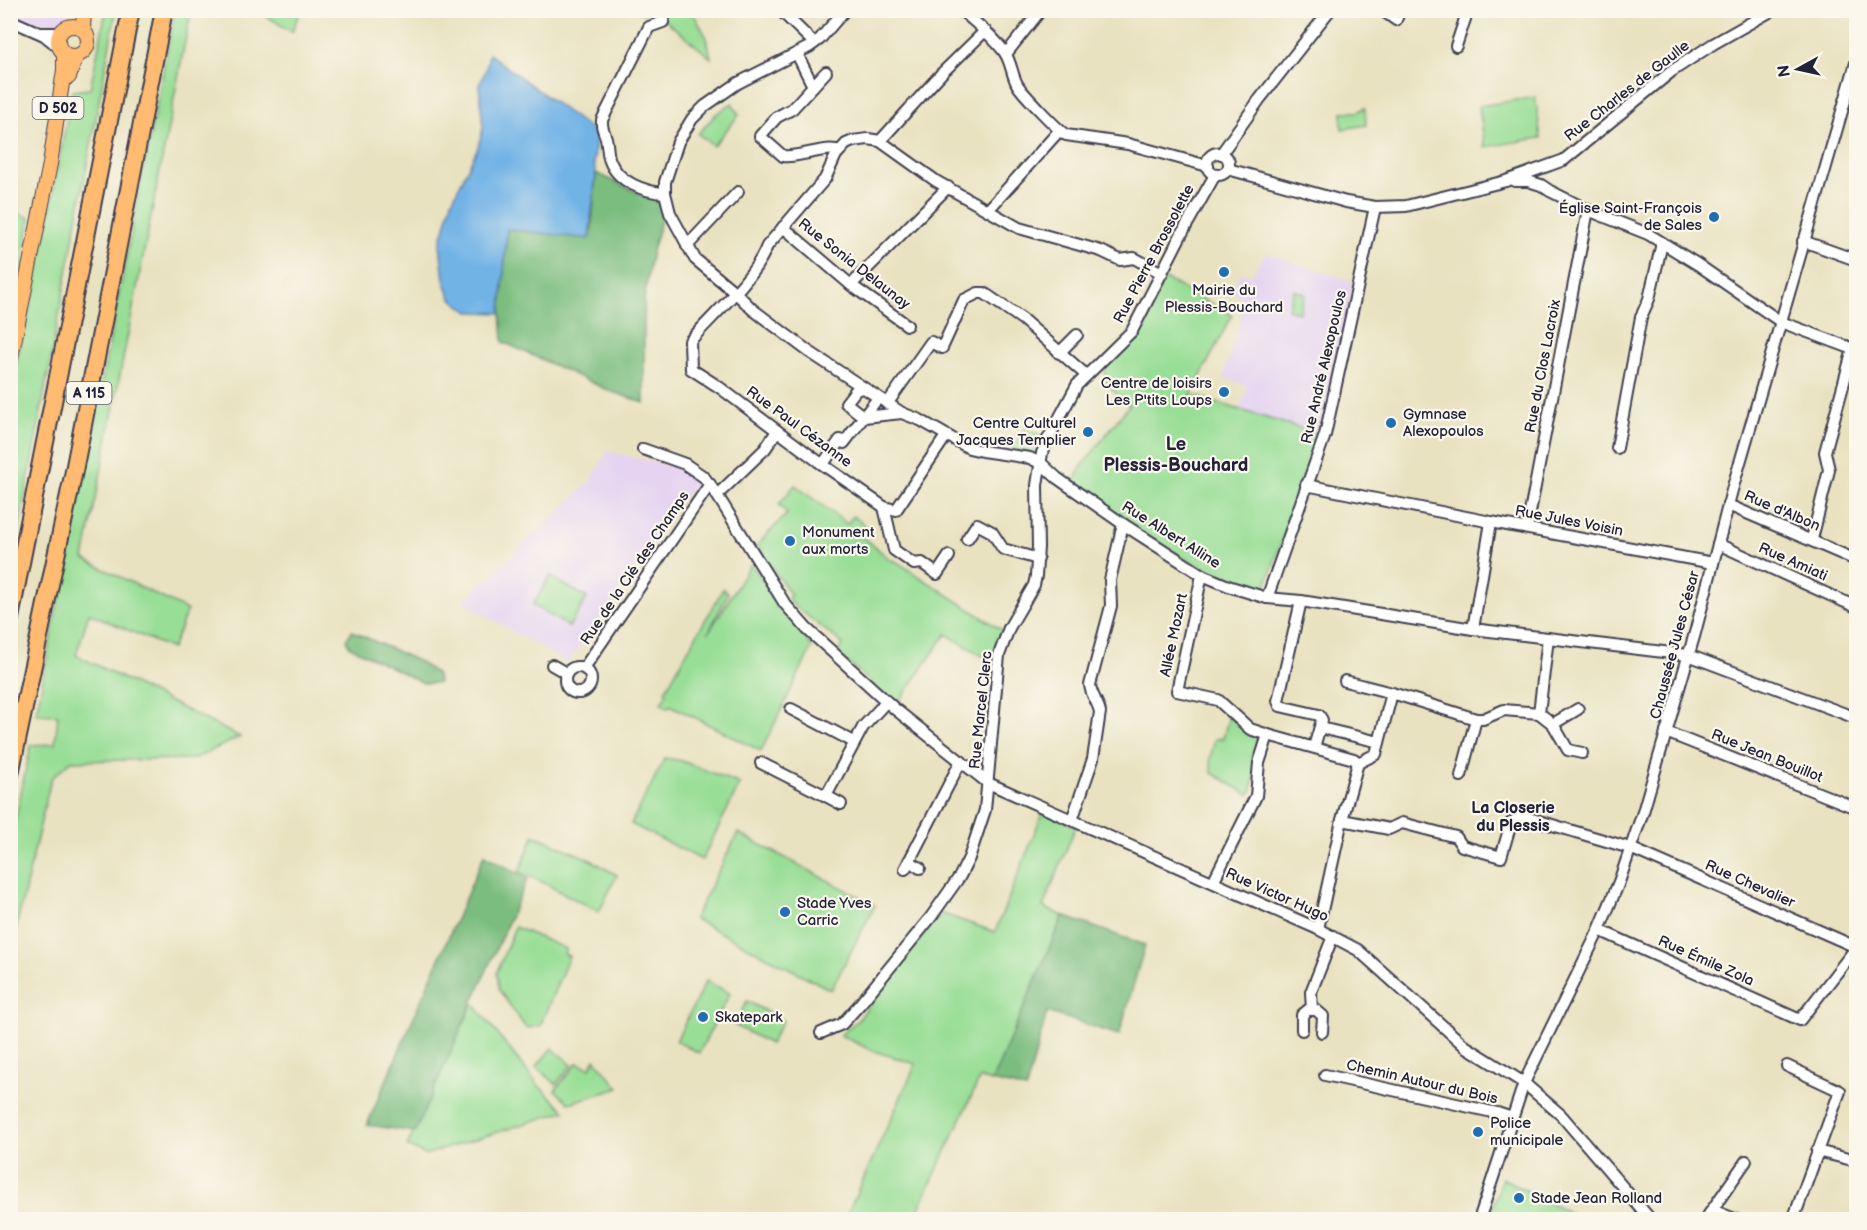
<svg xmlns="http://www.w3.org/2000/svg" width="1867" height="1230" font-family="'Balsamiq Sans',sans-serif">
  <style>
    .built { fill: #e5d3f1 }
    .green { fill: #99de96; stroke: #5e8068; stroke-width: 1.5 }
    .forest { fill: #7abd7f; stroke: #4e705d; stroke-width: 1.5 }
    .water { fill: #72b3e6; stroke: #4a6a90; stroke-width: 1.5 }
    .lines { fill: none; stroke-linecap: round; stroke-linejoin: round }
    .minor-casing { stroke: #403f4f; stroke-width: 14 }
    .major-casing { stroke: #403f4f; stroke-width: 16 }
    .highway-casing { stroke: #403f4f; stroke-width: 20 }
    .minor { stroke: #fff; stroke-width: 10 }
    .major { stroke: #ffbb71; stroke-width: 14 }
    .highway { stroke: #ffbb71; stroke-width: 16 }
    .poi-dot { fill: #1f6fb2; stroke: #fbf7ec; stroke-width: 2 }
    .labels { text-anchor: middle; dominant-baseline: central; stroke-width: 4.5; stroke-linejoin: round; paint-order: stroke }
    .shield { fill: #fbf7ec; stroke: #636270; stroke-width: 1.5 }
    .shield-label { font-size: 14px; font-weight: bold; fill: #22223b }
    .street-label { font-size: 15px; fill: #22223b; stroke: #fbf7ec }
    .poi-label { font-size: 15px; fill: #22223b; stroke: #fbf7ec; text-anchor: start }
    .neighbourhood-label { font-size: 16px; font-weight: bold; fill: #22223b; stroke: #fbf7ec }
    .quarter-label { font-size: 18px; font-weight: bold; fill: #22223b; stroke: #fbf7ec }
  </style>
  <rect width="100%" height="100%" fill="#fbf7ec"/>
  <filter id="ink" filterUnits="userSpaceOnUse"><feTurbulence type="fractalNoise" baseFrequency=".0167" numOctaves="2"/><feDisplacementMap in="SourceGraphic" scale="12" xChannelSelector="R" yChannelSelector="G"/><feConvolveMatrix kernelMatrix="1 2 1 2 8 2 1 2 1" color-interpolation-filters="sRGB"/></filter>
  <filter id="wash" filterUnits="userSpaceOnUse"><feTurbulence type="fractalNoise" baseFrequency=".008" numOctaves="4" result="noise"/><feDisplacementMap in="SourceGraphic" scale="24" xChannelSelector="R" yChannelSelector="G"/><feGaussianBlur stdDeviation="1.35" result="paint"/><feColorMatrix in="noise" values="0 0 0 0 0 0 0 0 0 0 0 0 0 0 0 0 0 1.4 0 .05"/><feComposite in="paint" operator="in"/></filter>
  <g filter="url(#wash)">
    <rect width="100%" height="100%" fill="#e9e2c1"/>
    <g class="built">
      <path d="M10,11L11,10L70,11L65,20L47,27Z"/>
      <path d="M1266,253L1354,282L1320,434L1240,410L1247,386L1223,378L1242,314L1238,313L1242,297L1230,291L1241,272L1250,276Z"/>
      <path d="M607,451L675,467L698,479L568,663L462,602L590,482Z"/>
    </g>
    <g class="green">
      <path d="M106,11H116L11,571V388L40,263L72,91L90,89Z"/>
      <path d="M175,11H191L84,559L187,610L172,649L89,613L76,655L240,737L194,759L71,761L51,779L11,949V840L31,745L55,744L58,715L36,714Z"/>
      <path d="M258,11H300L292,32Z"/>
      <path d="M637,11H692L707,38L711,58L664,19L647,11L644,14Z"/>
      <path d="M1535,97L1541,138L1485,147L1479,106Z"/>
      <path d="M732,103L739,115L713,146L698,134L716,114Z"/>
      <path d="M1365,108L1366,125L1342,129V112H1357Z"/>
      <path d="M11,211L30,218L11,325Z"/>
      <path d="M1165,279L1232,315L1191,395L1320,434L1266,586L1258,590C1203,572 1144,537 1096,503L1098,499L1074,482L1079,470L1130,404H1127L1106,383L1104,367L1135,333Z"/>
      <path d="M1294,290L1305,294L1299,313L1288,309Z"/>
      <path d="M1025,429L1043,437L1037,450L1031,453L1012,450Z"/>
      <path d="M795,485L847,524L853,516L866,526L860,534L892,561L894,560L1002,630L991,661L946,634L897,705L837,653L843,644L792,604L788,598L791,595L757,545L787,514L779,504Z"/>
      <path d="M751,564L812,647L761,751L670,705L668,708L661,703L667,693L665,691L723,589L728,593L708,633Z"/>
      <path d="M550,576L587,598L569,627L533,605Z"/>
      <path d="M1229,716L1256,737L1260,745L1252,790L1249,795L1212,773L1210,759L1215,739L1223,738Z"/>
      <path d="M665,758L682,761L740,784L702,860L631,824Z"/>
      <path d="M1043,812L1076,826L1043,907L1063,916L992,1081L980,1078L914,1219H845L916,1064L871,1050L840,1035L859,1019L940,913L995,932Z"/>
      <path d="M738,833L875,905L831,990L694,919Z"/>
      <path d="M534,835L591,860L617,875L599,912L542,882L519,872Z"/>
      <path d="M515,927L566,949L564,954L569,956L540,1026L526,1028L499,990L497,972Z"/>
      <path d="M706,981L730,993L699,1053L676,1041Z"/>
      <path d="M747,1001L783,1021L770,1044L734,1025Z"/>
      <path d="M473,1003L538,1085L565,1111L425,1155L407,1146Z"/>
      <path d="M552,1048L572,1065L556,1084L536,1067Z"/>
      <path d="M595,1059L619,1088L569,1103L555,1090L577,1063L590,1068Z"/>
      <path d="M1502,1178L1582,1219H1489Z"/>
    </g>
    <g class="forest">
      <path d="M596,173L656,201L662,205L664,210L652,251L644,300V403L610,391L503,342L501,313L507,229L591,237Z"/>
      <path d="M352,631L420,662L436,674L439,683H423L350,647L346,640Z"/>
      <path d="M484,855L528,879L525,884L415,1132L367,1125Z"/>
      <path d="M1063,916L1145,945L1119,1035L1047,1012L1026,1089L992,1081Z"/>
    </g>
    <path class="water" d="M489,54L596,133L594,164L596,173L589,239L507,229L501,313L469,312L451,298L444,280L440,244L452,201L478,147L483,128L479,85L486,70Z"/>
  </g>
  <g filter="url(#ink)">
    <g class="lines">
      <g class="minor-casing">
        <g id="minor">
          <path d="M780,10L814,43"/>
          <path d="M845,10L820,39L809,47L738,83L705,106L692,119L678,142L665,182V193L670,213L695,259L737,294L752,309L808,351L902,413L920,420L969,448L982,451L1030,458L1042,464L1057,478L1123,524L1202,575L1231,587L1267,598L1301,601L1473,629L1688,655L1856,718"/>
          <path d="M961,10C976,23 994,37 1005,53C1011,62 1012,75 1017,84C1021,92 1059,131 1066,135L1128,144L1208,166"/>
          <path d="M1382,10L1396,20L1400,10"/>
          <path d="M664,19L663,22L649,27L602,120C601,128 604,131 606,138C608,146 607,154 610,161C618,182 644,192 665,193"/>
          <path d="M10,20L44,35L59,47"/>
          <path d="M42,33H61"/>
          <path d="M1456,46L1468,10"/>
          <path d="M797,54L813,86"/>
          <path d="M1006,54L1041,10"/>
          <path d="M826,72L792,109L777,117L760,136L783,156C800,158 828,145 839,151"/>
          <path d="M880,141L941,74L985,31"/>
          <circle cx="1218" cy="164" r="11"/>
          <path d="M1221,154L1259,100L1330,10"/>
          <path d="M1228,169L1346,202L1375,207L1406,206L1506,181L1564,160L1672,71L1713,44L1773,10"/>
          <path d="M1515,181H1528L1541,185L1550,191L1588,210L1648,234L1697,264L1781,322L1856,350"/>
          <path d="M989,209L1059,131"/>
          <path d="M783,227L851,285L907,325"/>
          <path d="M1803,241L1856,260"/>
          <path d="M687,246L738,192"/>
          <path d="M851,285L948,187"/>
          <path d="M1059,353L1077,335"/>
          <path d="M862,388L856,390L846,403L864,417L902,413"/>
          <path d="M887,404L931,342L942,348L964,300L978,293H984L1022,319L1086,375"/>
          <path d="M946,436L896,510L884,507L819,462L719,387L691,369L690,341C713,315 755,278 767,246L825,179L836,155L846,144L853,141L868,139L880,141L936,181L1019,228L1101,251L1120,260L1134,258L1162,273"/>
          <path d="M1617,448L1641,317L1649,299L1662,243"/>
          <path d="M643,449L685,464L704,477L717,495L785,604L807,629L895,709L988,783L1318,929L1358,950L1465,1046L1524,1083L1561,1115L1651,1220"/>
          <path d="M823,464L840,440L844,443L878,398"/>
          <path d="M1306,485L1491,522"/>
          <path d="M717,495L765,449L777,431"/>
          <path d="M1728,505L1856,560"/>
          <path d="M884,507L894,550L914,564L922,563L937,574L949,556"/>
          <path d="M1527,528L1588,210"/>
          <path d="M967,539L977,524L992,532L1003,549L1038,559"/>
          <path d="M1812,539L1829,470L1825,452L1853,349"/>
          <path d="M1718,544L1856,607"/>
          <path d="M1202,575L1177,691L1218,700L1250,729L1268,735L1259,763L1256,796L1213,882"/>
          <path d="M1267,598L1325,435L1375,207"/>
          <path d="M1301,601L1278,701L1280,706L1319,715L1322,720L1314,747"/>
          <path d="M1473,629L1491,522L1713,563"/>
          <path d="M552,665L566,673"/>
          <circle cx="578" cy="680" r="13"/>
          <path d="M584,668L710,484"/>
          <path d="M1345,681L1392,693"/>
          <path d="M791,709L854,742"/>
          <path d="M1539,713L1553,724L1568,750L1582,753"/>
          <path d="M1553,724L1578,709"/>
          <path d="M1321,728L1379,742"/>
          <path d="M1666,732L1856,808"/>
          <path d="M1268,735L1354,759L1358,763L1342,820L1318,929"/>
          <path d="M761,763L826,796L863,727L886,702"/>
          <path d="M1358,763L1376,754L1392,693L1476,719H1483L1504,710L1539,713L1548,638"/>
          <path d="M1461,776L1476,719"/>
          <path d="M826,796L841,804"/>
          <path d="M1072,820L1093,759L1100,712C1098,702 1091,695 1090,685L1111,606L1110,580L1123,524"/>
          <path d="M1342,820L1389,829L1402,823L1456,837L1462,846L1501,857L1511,823L1522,816L1630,848L1856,947"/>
          <path d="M909,861L920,868"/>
          <path d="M905,869L961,761"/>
          <path d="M1599,930L1800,1020L1856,948"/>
          <path d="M1312,1010L1311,992L1333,936"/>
          <path d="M1302,1030V1015L1308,1010H1316L1323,1016L1322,1032"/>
          <path d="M821,1033L842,1024L860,1004L931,917L960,876L969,858L985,810L999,655L1009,628L1034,585L1036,576L1038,547L1037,485L1042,453L1048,439L1077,385L1132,331L1181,235L1215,175"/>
          <path d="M1787,1066L1840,1091L1793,1220"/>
          <path d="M1325,1075L1497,1113L1512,1118"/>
          <path d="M1817,1151L1856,1161"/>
          <path d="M1712,1210L1746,1161"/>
          <path d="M1479,1220L1524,1083L1599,930L1619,882L1643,812L1695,633L1732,490L1856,63"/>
          <path d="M1705,1220L1712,1210L1737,1220"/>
        </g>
      </g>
      <g class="major-casing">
        <g id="major">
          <circle cx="73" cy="41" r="15"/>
          <path d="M83,30L84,10"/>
          <path d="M69,77L74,62L77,56"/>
          <path d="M10,362L50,164L64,70V53"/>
        </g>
      </g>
      <g class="highway-casing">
        <g id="highway">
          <path d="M10,618L131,10"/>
          <path d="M10,774L74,471L164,10"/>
        </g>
      </g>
      <use href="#minor" class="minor"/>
      <use href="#major" class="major"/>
      <use href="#highway" class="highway"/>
    </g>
  </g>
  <g class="poi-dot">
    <circle cx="1714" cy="217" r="6"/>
    <circle cx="1224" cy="272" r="6"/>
    <circle cx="1224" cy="392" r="6"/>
    <circle cx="1391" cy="423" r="6"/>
    <circle cx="1088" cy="432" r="6"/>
    <circle cx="790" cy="541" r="6"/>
    <circle cx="785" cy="912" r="6"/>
    <circle cx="703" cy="1017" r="6"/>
    <circle cx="1478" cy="1132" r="6"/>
    <circle cx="1519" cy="1198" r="6"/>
  </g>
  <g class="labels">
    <g class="shield">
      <rect x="32.5" y="97" width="51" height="22" rx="4.5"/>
      <rect x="66.5" y="382" width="45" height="22" rx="4.5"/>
    </g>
    <g class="shield-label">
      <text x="58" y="108">D 502</text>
      <text x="89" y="393">A 115</text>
    </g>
    <g class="street-label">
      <text transform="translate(1627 91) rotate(-38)">Rue Charles de Gaulle</text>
      <text transform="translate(1154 254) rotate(-62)">Rue Pierre Brossolette</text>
      <text transform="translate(854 264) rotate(38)">Rue Sonia Delaunay</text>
      <text transform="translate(1543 366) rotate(-79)">Rue du Clos Lacroix</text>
      <text transform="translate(1324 367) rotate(-77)">Rue André Alexopoulos</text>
      <text transform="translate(799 427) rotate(36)">Rue Paul Cézanne</text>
      <text transform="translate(1782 511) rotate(23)">Rue d'Albon</text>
      <text transform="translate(1569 521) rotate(11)">Rue Jules Voisin</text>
      <text transform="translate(1171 535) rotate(32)">Rue Albert Alline</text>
      <text transform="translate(1793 562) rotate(24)">Rue Amiati</text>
      <text transform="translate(635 568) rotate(-56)">Rue de la Clé des Champs</text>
      <text transform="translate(1174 635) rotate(-78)">Allée Mozart</text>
      <text transform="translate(1675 645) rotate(-75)">Chaussée Jules César</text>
      <text transform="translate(981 710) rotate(-84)">Rue Marcel Clerc</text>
      <text transform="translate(1767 756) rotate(22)">Rue Jean Bouillot</text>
      <text transform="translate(1750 884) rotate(24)">Rue Chevalier</text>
      <text transform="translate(1277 895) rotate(24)">Rue Victor Hugo</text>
      <text transform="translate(1706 961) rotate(24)">Rue Émile Zola</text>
      <text transform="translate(1422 1082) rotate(13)">Chemin Autour du Bois</text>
    </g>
    <g class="poi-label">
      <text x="1702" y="208" text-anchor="end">Église Saint-François<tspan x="1702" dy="17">de Sales</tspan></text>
      <text x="1224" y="290" text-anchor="middle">Mairie du<tspan x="1224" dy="17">Plessis-Bouchard</tspan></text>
      <text x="1212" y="383" text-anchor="end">Centre de loisirs<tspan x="1212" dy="17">Les P'tits Loups</tspan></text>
      <text x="1403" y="414">Gymnase<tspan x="1403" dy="17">Alexopoulos</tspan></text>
      <text x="1076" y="423" text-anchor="end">Centre Culturel<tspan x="1076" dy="17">Jacques Templier</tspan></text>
      <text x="802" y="532">Monument<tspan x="802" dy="17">aux morts</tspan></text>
      <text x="797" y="903">Stade Yves<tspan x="797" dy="17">Carric</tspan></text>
      <text x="715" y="1017">Skatepark</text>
      <text x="1490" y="1123">Police<tspan x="1490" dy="17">municipale</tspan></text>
      <text x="1531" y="1198">Stade Jean Rolland</text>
    </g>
    <g class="neighbourhood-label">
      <text x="1513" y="808">La Closerie<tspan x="1513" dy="18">du Plessis</tspan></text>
    </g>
    <g class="quarter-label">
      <text x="1176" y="444">Le<tspan x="1176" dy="21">Plessis-Bouchard</tspan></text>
    </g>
  </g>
  <rect width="1867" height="1230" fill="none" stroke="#fbf7ec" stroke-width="36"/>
  <g transform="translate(1798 69) rotate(262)" stroke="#fbf7ec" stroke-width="4.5" paint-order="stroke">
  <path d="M0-4.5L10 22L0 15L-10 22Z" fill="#22223b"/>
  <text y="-9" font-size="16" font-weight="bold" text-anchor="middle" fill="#22223b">N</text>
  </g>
</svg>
